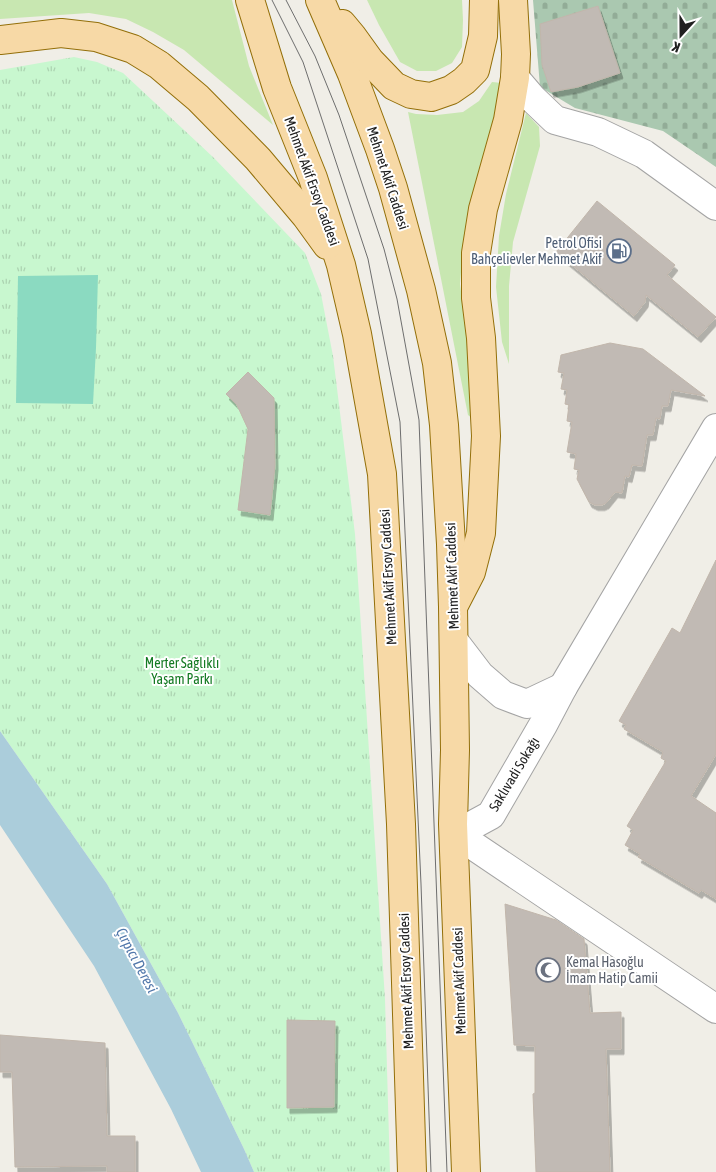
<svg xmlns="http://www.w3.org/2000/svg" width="716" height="1172" font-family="'Asap Condensed',sans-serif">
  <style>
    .grass { fill: #c8e7b1 }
    .cemetery { fill: url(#cemetery-stones) }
    .park { fill: url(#park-tufts) }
    .pitch { fill: #8bdac1 }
    .water { fill: #abcddb }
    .building { fill: #c1bab4; stroke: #c1b6ab; filter: url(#shadow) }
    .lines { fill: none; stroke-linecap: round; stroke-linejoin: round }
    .minor-casing { stroke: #a4a4a4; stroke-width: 30 }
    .primary-casing { stroke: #936f09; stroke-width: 30 }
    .minor { stroke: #fff; stroke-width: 28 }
    .primary { stroke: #f7d9a6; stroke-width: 28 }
    .tram { stroke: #6e6e6e; stroke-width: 1 }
    .labels { text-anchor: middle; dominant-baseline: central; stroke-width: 4; stroke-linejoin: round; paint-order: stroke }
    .street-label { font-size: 14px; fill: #202020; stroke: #fff }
    .service-label { font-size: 14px; fill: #4e5e75; stroke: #fff; text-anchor: end }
    .park-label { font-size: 14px; fill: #137a22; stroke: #fff }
    .worship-label { font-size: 14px; fill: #5b616d; stroke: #fff; text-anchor: start }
    .water-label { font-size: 15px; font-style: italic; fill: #5278ab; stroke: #fff }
  </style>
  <defs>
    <pattern id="cemetery-stones" width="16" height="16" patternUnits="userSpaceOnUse" patternTransform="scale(1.25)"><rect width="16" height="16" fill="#aac8b0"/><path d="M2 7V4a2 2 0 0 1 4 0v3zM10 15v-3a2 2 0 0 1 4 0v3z" fill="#92ac97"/></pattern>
    <pattern id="park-tufts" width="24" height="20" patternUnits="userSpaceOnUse" patternTransform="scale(1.25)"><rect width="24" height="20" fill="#c8f7cf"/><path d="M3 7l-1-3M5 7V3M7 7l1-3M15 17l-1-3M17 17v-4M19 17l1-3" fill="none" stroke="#acd3b1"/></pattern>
    <filter id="shadow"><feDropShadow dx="3" dy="5.5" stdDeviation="0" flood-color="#0004"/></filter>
  </defs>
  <rect width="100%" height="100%" fill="#f0eee7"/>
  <g class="grass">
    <path d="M0,0H232L249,66L273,125L184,50L153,32L126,19L89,13L0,19Z"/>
    <path d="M367,0H462L463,20L462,47L452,63L436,71H417L400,62L379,25Z"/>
    <path d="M492,82L502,83L491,145L469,210L464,237L460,284L468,343L473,419L468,415L408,112L416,114L437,115L463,112L479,101Z"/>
    <path d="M526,113L539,127L540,146L513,242L509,286V364L502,342L496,287L499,236L506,194Z"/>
  </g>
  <path class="cemetery" d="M533,0H716V167L663,131L575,108L540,87Z"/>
  <path class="park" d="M74,57L97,62L123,73L214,158L305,253L321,294L333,356L355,534L385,999L390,1172H254L244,1149L178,1013L107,884L0,731V70Z"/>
  <path class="pitch" d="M98,275L96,348L93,404L16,403L18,276Z"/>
  <path class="water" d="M0,731L107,884L178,1013L244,1149L254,1172H201L171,1109L94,966L0,825Z"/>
  <g class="building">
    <path d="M598,6L620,73L578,87L551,92L542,65L540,24Z"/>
    <path d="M597,201L675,265L667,275L716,317L698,337L646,295L645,302L634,316L556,252Z"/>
    <path d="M610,343L643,349L705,396L671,390L668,406H662L660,419L656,418L653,435H647L642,466L632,465L629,477L625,476L622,493L615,492L606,503L602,505H595L589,502L577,479L579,470L574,469L576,454L567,452L572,422L567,421L569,405L565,404L567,390L561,389L564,373L558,372L561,355Z"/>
    <path d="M248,372L274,398L275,465L270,515L238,510L248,429L237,405L226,394Z"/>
    <path d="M716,560V754L691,796L716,813V899L701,890L699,893L638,857L640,854L625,845L633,830L627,826L666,761L661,758L663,752L624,729L626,725L619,721L672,628L680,633Z"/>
    <path d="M505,904L556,920L584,939L590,1013L621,1012V1049H606L610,1172H536L533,1094L535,1093V1046L514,1045Z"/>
    <path d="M287,1020L335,1021L334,1107L287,1108Z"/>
    <path d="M0,1035L105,1043L107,1136H135V1172H107V1166L15,1167L12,1072H0Z"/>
  </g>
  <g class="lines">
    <g class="minor-casing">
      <g id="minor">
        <path d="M515,78L533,99L555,120L598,132L644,154L716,206"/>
        <path d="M716,428L563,687L543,725L491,815L456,834L716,1009"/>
        <path d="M454,641L480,675L503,695L527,704L563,687"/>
      </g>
    </g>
    <g class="primary-casing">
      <g id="primary">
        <path d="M250,0L277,88L313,178L341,265L357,334L382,474L401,824L412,1172"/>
        <path d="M320,0L352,74L380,149L393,188L421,290L437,363L444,425L451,544L453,607L455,750L453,824L466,1172"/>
        <path d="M342,24L352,36L370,61L394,86L411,94L431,97L451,90L464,81L475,70L483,36L484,0"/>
        <path d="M0,40L61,33L96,37L133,49L159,65L198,98L258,159L306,216L327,245"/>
        <path d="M455,603L471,572L481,533L486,436L481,338L476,298V253L483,209L508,120L515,78L516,54L513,0"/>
      </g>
    </g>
    <use href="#minor" class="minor"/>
    <use href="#primary" class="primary"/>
    <g class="tram">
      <path d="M272,0L303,62L368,259L400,422L421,884L431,1172"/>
      <path d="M286,0L315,56L339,115L384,249L397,299L419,420L447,1172"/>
    </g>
  </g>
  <defs>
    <g id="fuel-ring" transform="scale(1.25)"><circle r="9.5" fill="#fff" stroke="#5c6f8a" stroke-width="1.5"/><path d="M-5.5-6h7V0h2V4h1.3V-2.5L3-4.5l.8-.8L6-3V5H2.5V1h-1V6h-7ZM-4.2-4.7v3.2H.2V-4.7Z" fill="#5c6f8a"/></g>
    <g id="mosque-ring" transform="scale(1.25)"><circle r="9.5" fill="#fff" stroke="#6b7280" stroke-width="1.5"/><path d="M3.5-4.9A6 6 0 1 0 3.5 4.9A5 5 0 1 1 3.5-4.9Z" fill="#6b7280"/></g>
  </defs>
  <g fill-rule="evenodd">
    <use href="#fuel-ring" x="619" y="251"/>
    <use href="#mosque-ring" x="548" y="970"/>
  </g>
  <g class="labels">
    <g class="street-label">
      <text transform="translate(388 178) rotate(72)">Mehmet Akif Caddesi</text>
      <text transform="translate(312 181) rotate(70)">Mehmet Akif Ersoy Caddesi</text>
      <text transform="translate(452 576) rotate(-92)">Mehmet Akif Caddesi</text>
      <text transform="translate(388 577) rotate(-93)">Mehmet Akif Ersoy Caddesi</text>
      <text transform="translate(514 774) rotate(-59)">Saklıvadi Sokağı</text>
      <text transform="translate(406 981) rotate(-92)">Mehmet Akif Ersoy Caddesi</text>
      <text transform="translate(459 981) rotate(-92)">Mehmet Akif Caddesi</text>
    </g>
    <g class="service-label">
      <text x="602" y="243">Petrol Ofisi<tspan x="602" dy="16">Bahçelievler Mehmet Akif</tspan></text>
    </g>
    <g class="park-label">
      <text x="182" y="663">Merter Sağlıklı<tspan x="182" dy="16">Yaşam Parkı</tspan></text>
    </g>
    <g class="worship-label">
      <text x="566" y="962">Kemal Hasoğlu<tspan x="566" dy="16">İmam Hatip Camii</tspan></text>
    </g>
    <g class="water-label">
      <text transform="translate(137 960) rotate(62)">Çırpıcı Deresi</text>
    </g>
  </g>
  <g transform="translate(681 35) rotate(201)" stroke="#ffffff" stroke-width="4" paint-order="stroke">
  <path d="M0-4L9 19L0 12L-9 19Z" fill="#202020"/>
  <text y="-8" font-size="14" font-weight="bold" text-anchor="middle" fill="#202020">K</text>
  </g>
</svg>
